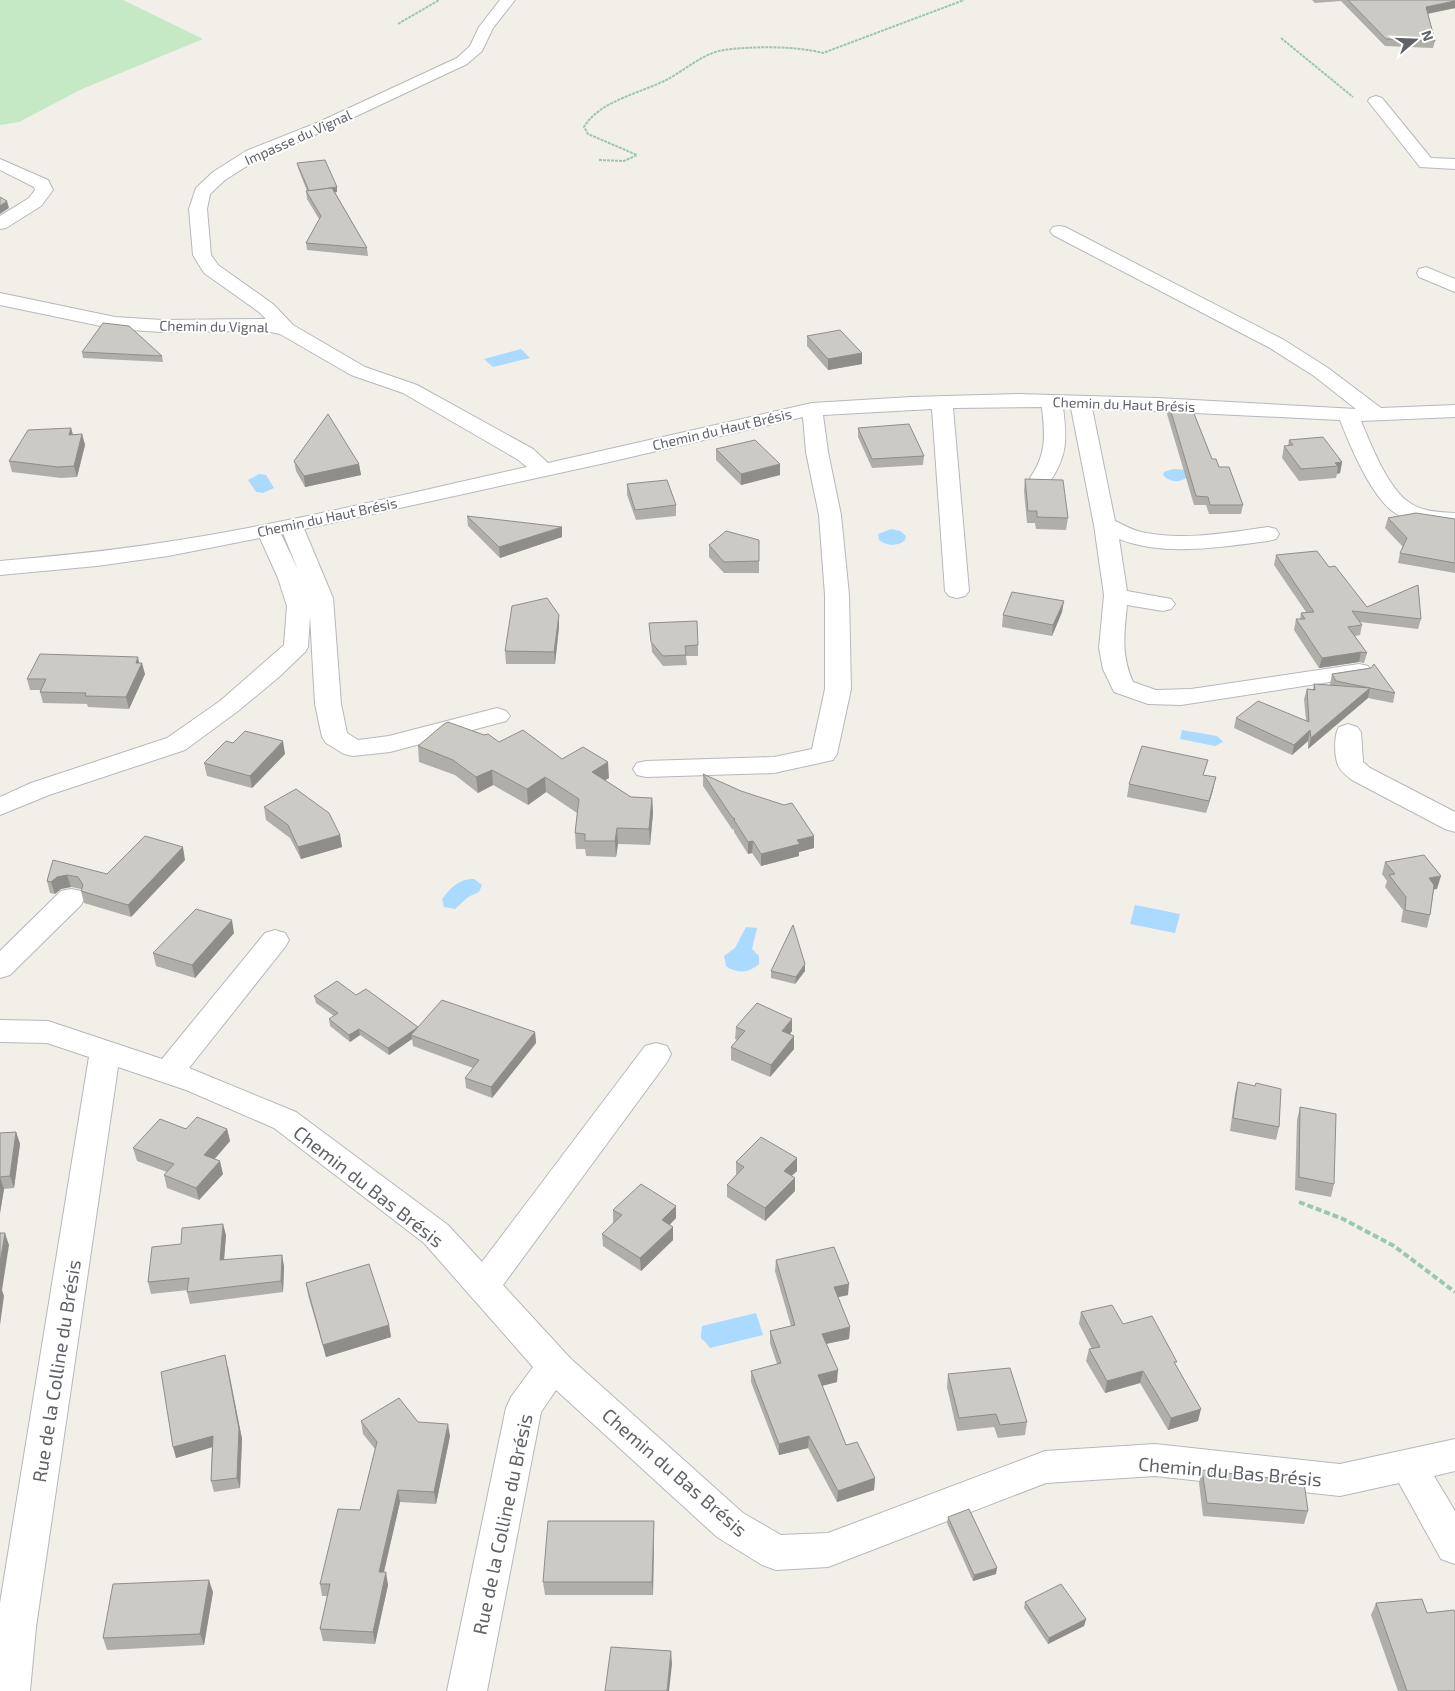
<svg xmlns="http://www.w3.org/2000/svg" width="1455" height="1691" font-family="'Exo 2',sans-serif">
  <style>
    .green { fill: #c5e8c5 }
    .water { fill: #aadaff }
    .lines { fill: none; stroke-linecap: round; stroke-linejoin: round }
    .minor-casing { stroke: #b5b8bc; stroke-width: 2 }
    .path-far1 { stroke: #9cc7a9; stroke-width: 2; stroke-dasharray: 3 1; stroke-linecap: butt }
    .path { stroke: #9cc7a9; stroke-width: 4; stroke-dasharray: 6 3; stroke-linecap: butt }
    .minor { fill: #fff; fill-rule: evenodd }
    .wall { fill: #afaea9 }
    .shaded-wall { fill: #8f8d8a }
    .building { fill: #cccac5; stroke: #8f8d8a }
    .labels { text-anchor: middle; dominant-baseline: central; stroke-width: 4; stroke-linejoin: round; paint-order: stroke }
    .far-street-label { font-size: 14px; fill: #5f6368; stroke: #fff }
    .near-street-label { font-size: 19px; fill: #5f6368; stroke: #fff }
  </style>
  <rect width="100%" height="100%" fill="#f1efe8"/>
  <path class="green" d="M0,0H123L203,39L82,89L19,122L0,125Z"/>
  <g class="water">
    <path d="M521,349L530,358L493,367L484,359Z"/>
    <path d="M1173,469L1191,470L1186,478C1179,483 1169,482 1163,475L1164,472Z"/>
    <path d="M259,474L266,475L274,488L263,493L256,492L248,480Z"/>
    <path d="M891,529L900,531L906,536L905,540C898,547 886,546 879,540L878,534Z"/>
    <path d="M1182,730L1217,736L1223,742L1215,746L1180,739Z"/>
    <path d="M474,879L482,885L479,892L468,897L455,909L444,907L442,899C451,888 458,879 474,879Z"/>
    <path d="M1135,905L1180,914L1175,933L1130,924Z"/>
    <path d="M746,927L757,928L752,949L759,956V964C749,973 737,974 726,966L724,956L735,948Z"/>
    <path d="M756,1313L763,1335L710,1348C700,1334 700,1344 702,1326Z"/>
  </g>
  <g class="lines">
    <g class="minor-casing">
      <g id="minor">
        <path d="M500,0H515L493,28L482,51L467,64L331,128L258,159L225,180L210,194L207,209L211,255L218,265L273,304L293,325L365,367L417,385L533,449L548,463L812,403L911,397L1018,394L1157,398L1356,409L1314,376L1270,348L1053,235L1050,231L1053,227L1059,226L1065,227L1284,340L1328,368L1381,408L1455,405V417L1361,421C1371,445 1388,489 1410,503C1423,512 1440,512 1455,513V527C1436,525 1411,524 1395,513C1372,498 1350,446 1340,420L1092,408L1115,521C1124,525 1132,530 1141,532C1181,541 1227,533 1268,527L1276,529L1279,534L1276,539L1268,541C1220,547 1165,557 1119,539L1127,591L1171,599L1175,604L1171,609L1163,611L1127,605C1124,635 1121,655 1133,682L1156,690L1191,689L1359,664L1368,666L1371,671L1368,676L1181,705L1148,704L1114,692L1103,669L1099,648L1104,595L1094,525L1071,408L1063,407C1067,440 1068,455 1049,483L1041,485L1033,483L1030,478C1047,453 1045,436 1042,407L953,408L969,591L965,596L957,598L949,596L945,591L932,409L823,415L828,452L841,515L849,595L851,689L837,754L833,760L774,773L646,777L637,775L633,769L637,763L646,761L774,757L812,749L825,689V595L819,515L806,452L803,417L605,463L304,529L333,598L341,704L347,733L358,740L389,736L497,708L506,711L510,716L506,721L390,752L353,756L344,754L326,743L322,737L315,704L310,616L308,647L305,652L279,677L238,711L185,750L49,795L0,815V797L31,783L167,738L220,701L284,645L287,606L278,578L260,538L168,556L97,566L0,575V561C56,556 111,551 166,542C287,524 408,493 527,467L517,459L403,393L351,375L280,334L266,331L162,332L115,329L0,305V293L115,317L162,320L266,319L259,312L204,273L193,255L189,209L196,188L213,172L246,151L319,122L457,58L470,46L479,27ZM283,533L298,570L281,534Z"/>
        <path d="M1376,96L1382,98L1431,158L1455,159V169L1420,167L1368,101L1370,98Z"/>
        <path d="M0,159L48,180L53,190L41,206L6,228L0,229V216L29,198L35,190L34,187L0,170Z"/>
        <path d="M1426,267L1455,279V292L1419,277L1417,273L1419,269Z"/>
        <path d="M1348,724L1357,727L1361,732L1363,762L1370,768L1455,812V832L1445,829L1352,780C1347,776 1340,771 1338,765C1334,756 1334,734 1339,727Z"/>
        <path d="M71,889L81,891L85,898L81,905L10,975L0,978V951L61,891Z"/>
        <path d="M275,930L285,933L289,940L285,947L189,1068L296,1112L448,1225L482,1262L645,1046L656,1043L667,1046L671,1054L667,1062L503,1285L570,1358L743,1513L781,1535L828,1533L1045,1451L1155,1444L1340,1464L1455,1439V1471L1434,1476L1455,1511V1564L1441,1559L1399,1483L1340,1496L1155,1476L1046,1483L828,1567L776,1570L762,1565L717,1537L556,1390L541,1412L487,1691H447L506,1408L511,1397L533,1367L424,1243L274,1128L186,1090L118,1067L36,1627L30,1691H0V1603L89,1057L47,1043L0,1042V1020L48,1021L162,1059L265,933Z"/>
      </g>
    </g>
    <g class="path-far1">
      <path d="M398,24L439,0"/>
      <path d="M1281,38L1353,97"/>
      <path d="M599,160L624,161L637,155L588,134L584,127C599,101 641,93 666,80C684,71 703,53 724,50C751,46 797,46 823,53L964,0"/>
    </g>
    <path class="path" d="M1299,1202L1343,1219L1394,1246L1455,1292"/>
    <use href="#minor" class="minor"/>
  </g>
  <g class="wall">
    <path d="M1312,0H1455V8L1428,14L1435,41L1433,48L1385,46L1341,1L1315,3Z"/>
    <path d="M297,163L337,192H335L367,248L368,256L307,250L306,243L319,219L307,199L306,191H307L298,168Z"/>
    <path d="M807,336L862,353V364L828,370L807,346Z"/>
    <path d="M82,352L162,356L163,362L83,358Z"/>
    <path d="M1169,405L1212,459L1219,467L1243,505L1241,514H1209L1206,505H1194L1167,414Z"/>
    <path d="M71,428L73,435L82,434L85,445L77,477L61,478L12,472L9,461Z"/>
    <path d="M858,428L924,456L923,465L872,468L858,437Z"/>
    <path d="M1289,440L1342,462L1340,473L1337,474L1336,478L1299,481L1282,458L1284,446H1288Z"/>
    <path d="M716,449L780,475L741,485L716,460Z"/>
    <path d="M294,461L359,464L361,475L305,487L296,471Z"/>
    <path d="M1025,479L1068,518L1066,530L1036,529L1035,523H1027L1024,491Z"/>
    <path d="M627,484L676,505V516L636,520L627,495Z"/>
    <path d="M467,516L562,537L500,558L468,526Z"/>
    <path d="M1388,518L1455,519V573L1398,563L1400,553L1403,547L1385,528Z"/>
    <path d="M759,540V573H724L709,557V545Z"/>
    <path d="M1276,555L1329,567L1367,607L1421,619L1418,629L1360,622L1362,625L1360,635L1355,636L1367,653L1364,663L1359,662L1319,668L1294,630L1296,619H1300L1301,613L1306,612L1274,565Z"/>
    <path d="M1062,612L1052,636L1002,627L1003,615Z"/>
    <path d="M649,623L698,645V656H686L687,665L663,666L652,652Z"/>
    <path d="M559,627L555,664H506L505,651Z"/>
    <path d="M139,663L145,674L129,709L88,707L87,704L43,703L40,692V690H30L27,679Z"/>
    <path d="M1332,674L1395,693L1393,703L1368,698L1308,749V741L1292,755L1234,728L1236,718L1306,720L1304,699L1307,689H1313L1314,684L1330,685V684Z"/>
    <path d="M499,742L562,759L609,778L605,780L631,797L652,798L653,813L650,845L618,844L616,857L586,856L585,849H576L575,833L577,813L546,792L528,805L493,785L478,793L455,775L419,762L418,746Z"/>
    <path d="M285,754L252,788L207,776L204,763Z"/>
    <path d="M703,774L814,848L799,852V856L761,866L752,853L748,854L734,832V830L732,829L703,786Z"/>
    <path d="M1205,775L1213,790L1206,813L1127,797L1129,784Z"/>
    <path d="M264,807L340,835L342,847L301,859L290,838L266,820Z"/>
    <path d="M53,860L107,874L185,860L131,917L84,903L81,891V889L71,887L61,889L55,894L50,893L47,881Z"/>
    <path d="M1385,862L1437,889H1434L1430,915L1427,928L1401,922L1403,910L1385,887L1387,881L1382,874Z"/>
    <path d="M234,933L195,978L156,966L153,953Z"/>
    <path d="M771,971H805L795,984L771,978Z"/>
    <path d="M356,995L418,1027L535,1032L536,1043L492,1098L466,1088L465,1078L473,1068L413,1046L412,1039L389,1055L360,1035L350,1042L330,1026L329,1019L334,1016L316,1003L314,996Z"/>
    <path d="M736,1027L792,1031L789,1035L794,1036V1049L770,1077L731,1060V1047L737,1040L735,1039Z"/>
    <path d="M1238,1082L1279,1127L1276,1140L1230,1131L1235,1094Z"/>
    <path d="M1300,1107L1334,1184L1331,1197L1295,1190L1297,1120Z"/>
    <path d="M186,1129H227L230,1141L214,1159L223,1174L199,1200L167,1188L164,1175L167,1172L137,1161L133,1148Z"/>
    <path d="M16,1132L20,1144L14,1188L4,1189L0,1213V1133Z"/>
    <path d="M797,1158V1171L791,1176L795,1178V1191L765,1221L727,1197V1185L736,1175V1162Z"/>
    <path d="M676,1206V1218L669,1225L673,1227V1240L641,1271L603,1246L602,1234L613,1223V1210Z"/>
    <path d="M226,1235L224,1260L284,1266L283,1292L190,1304L187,1292L188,1290L151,1294L148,1282L181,1244Z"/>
    <path d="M776,1260L848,1295L838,1297L850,1327L849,1339L826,1344L837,1382L822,1386L846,1445L875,1478L874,1490L837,1502L808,1448L779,1455L751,1382V1371L777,1364L770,1343V1331L791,1326L775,1271Z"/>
    <path d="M306,1283L389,1325L391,1337L326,1357L308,1295Z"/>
    <path d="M1081,1312L1123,1324L1176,1366L1198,1421L1168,1430L1140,1383L1105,1393L1086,1361L1089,1349H1092L1079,1324Z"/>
    <path d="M228,1366L242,1439L240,1488L214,1492L211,1481L212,1447L176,1458Z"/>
    <path d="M948,1374L1027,1422L1025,1435L998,1438L994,1427L957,1431L947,1387Z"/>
    <path d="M361,1421L418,1422L450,1436L436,1504L400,1502L384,1572L388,1585L375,1644L323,1641L320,1629L327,1596H322L320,1584L360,1510L375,1449L363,1434Z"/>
    <path d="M1202,1470L1308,1511L1304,1524L1203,1516L1199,1483Z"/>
    <path d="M948,1517L996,1574L973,1581L947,1523Z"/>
    <path d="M654,1521V1534L653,1595H545L543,1582Z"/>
    <path d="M213,1592L204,1645L107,1650L103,1638Z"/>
    <path d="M1025,1602L1086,1619L1084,1626L1048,1644L1024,1608Z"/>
    <path d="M1376,1603L1427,1613L1455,1691H1398L1371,1615Z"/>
  </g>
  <g class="shaded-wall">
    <path d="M1455,1V8L1425,14L1426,7Z"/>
    <path d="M337,187V192L309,197V192Z"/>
    <path d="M7,201L9,208L0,214V206Z"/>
    <path d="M862,353V364L828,370V359Z"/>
    <path d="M71,428L74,439L69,435Z"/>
    <path d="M82,434L85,445L77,477L74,466Z"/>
    <path d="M1342,462L1340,473L1337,474L1338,466L1335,463Z"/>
    <path d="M359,464L361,475L305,487L304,476Z"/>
    <path d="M780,464V475L741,485V474Z"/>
    <path d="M562,527V537L500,558L499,547Z"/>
    <path d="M1064,601L1062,612L1052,636L1053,625Z"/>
    <path d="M559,615V627L555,664L554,652Z"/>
    <path d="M1361,652L1359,662L1319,668L1322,658Z"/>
    <path d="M138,657L140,667L142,663L145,674L129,709L126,697Z"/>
    <path d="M1370,688L1368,698L1308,749L1311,738Z"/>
    <path d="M1310,730L1308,741L1292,755L1294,745Z"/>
    <path d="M283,741L285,754L252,788L250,776Z"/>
    <path d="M608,762L609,778L593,787L592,772Z"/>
    <path d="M492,770L493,785L478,793L476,777Z"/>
    <path d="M545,777L546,792L528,805L527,789Z"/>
    <path d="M1216,777L1213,790L1206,813L1209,801Z"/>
    <path d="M652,798L653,813L650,845L649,829Z"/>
    <path d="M617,828L618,844L616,857L615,841Z"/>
    <path d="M340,835L342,847L301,859L298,847Z"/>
    <path d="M814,836V848L799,852V856L761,866V854L797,840Z"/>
    <path d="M753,841L752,853L748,854V842Z"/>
    <path d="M183,847L185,860L131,917L128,905Z"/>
    <path d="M67,875L71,887L61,889L55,894L51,882L57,877Z"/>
    <path d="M1441,876L1437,889L1426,891L1429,878Z"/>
    <path d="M232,920L234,933L195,978L192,965Z"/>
    <path d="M805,964V971L795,984L796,977Z"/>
    <path d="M792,1019V1031L782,1044V1031Z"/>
    <path d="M418,1027L411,1035L412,1039L389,1055L388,1048Z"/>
    <path d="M359,1029L360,1035L350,1042L349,1035Z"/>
    <path d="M535,1032L536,1043L492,1098L491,1087Z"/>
    <path d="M794,1036V1049L770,1077L771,1065Z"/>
    <path d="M227,1129L230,1141L207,1168L204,1155Z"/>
    <path d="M16,1132L20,1144L14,1188L10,1176Z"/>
    <path d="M797,1158V1171L783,1184L784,1171Z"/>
    <path d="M220,1161L223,1174L199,1200L196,1188Z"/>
    <path d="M0,1177L4,1189L0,1213Z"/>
    <path d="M795,1178V1191L765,1221V1208Z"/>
    <path d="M676,1206V1218L662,1233V1220Z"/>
    <path d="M223,1224L226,1235L223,1272L220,1260Z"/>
    <path d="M673,1227V1240L641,1271L640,1258Z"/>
    <path d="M5,1233L9,1245L2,1290L4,1296L0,1325V1263Z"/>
    <path d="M282,1255L284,1266L283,1292L281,1281Z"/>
    <path d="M849,1284L848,1295L834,1298V1287Z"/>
    <path d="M389,1325L391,1337L326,1357L323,1345Z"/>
    <path d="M850,1327L849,1339L821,1345L822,1334Z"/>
    <path d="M225,1355L242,1439L240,1488L237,1478Z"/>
    <path d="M838,1370L837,1382L817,1387L818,1375Z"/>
    <path d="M1143,1371L1140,1383L1105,1393L1107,1381Z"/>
    <path d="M1201,1409L1198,1421L1168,1430L1171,1418Z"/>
    <path d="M448,1424L450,1436L436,1504L434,1492Z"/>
    <path d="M213,1436L216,1446L176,1458L173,1447Z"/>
    <path d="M809,1436L808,1448L779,1455V1444Z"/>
    <path d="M875,1478L874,1490L837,1502L838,1491Z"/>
    <path d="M398,1490L400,1502L381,1584L379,1572Z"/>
    <path d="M654,1521V1534L653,1595L652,1582Z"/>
    <path d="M997,1568L996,1574L973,1581L974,1575Z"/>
    <path d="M386,1572L388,1585L375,1644L373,1632Z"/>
    <path d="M209,1580L213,1592L204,1645L200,1634Z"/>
    <path d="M1086,1619L1084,1626L1048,1644L1049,1638Z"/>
    <path d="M671,1651L672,1664L669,1691H667Z"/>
  </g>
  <g class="building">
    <path d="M1348,0H1455V1L1426,7L1435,41L1386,39Z"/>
    <path d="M325,160L337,187L309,191L297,163Z"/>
    <path d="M332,188L367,248L306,243L321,216L306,191Z"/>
    <path d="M0,197L7,201L0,206Z"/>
    <path d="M103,323L129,326L162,356L82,352Z"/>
    <path d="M840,330L862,353L828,359L807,336Z"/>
    <path d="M1169,405L1191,406L1212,459H1216L1219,467H1229L1243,505H1210L1208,497L1196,496Z"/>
    <path d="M328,414L359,464L304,476L294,461Z"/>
    <path d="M909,424L924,456L872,459L858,428Z"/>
    <path d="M71,428L69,435L82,434L74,466L58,467L9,461L28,430Z"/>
    <path d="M1323,437L1342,462L1335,463L1338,466L1301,469L1284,446L1293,445L1289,440Z"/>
    <path d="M755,440L780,464L741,474L716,449Z"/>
    <path d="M1025,479L1063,480L1068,518L1037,517V511H1028Z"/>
    <path d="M667,480L676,505L635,510L627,484Z"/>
    <path d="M1416,513L1455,519V563L1400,553L1407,538L1388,518Z"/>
    <path d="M467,516L562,527L499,547Z"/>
    <path d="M726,531L759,540V561L724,562L709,545Z"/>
    <path d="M1317,551L1329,567L1335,566L1367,607L1418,585L1421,619L1352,611L1362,625L1348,627L1367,653L1361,652L1322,658L1296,619H1305L1301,613L1314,612L1276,555Z"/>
    <path d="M1012,592L1064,601L1053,625L1003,615Z"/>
    <path d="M547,598L559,615L554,652L505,651L512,606Z"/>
    <path d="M697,621L698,645L685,646L686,655L663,656L651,642L649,623Z"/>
    <path d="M40,654L138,657L136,663H142L126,697L85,696L86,693L40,692L46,679H27Z"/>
    <path d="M1374,664L1395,693L1370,688L1311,738L1310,730L1294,745L1236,718L1258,701L1309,722L1307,689L1315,690L1314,684L1370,688L1336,681L1332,674L1371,668Z"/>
    <path d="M448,722L484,735L488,734L499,742L523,730L562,759L583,747L608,762L592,772L631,797L652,798L649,829L617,828L615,841H585V834L575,833L579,799L545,777L527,789L492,770L476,777L453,760L418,746L444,724Z"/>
    <path d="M245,731L283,741L250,776L204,763L226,741L233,743Z"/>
    <path d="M1142,746L1208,760L1203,775L1216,777L1209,801L1129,784Z"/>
    <path d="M703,774L741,791L784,805L792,803L814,836L797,840L800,844L761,854L753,841L748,842L734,820L735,819L732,817Z"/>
    <path d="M296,789L329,813L340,835L298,847L288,825L264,807Z"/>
    <path d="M145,836L183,847L128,905L81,891L83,885L78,877L67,875L57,877L51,882L47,881L53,860L107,874Z"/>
    <path d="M1424,855L1441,876L1429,878L1434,885L1430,915L1405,910L1406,897L1389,875L1395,874L1385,862Z"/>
    <path d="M196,909L232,920L192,965L153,953Z"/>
    <path d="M793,925L805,964L796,977L771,971Z"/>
    <path d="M337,981L356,995L366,989L418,1027L388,1048L359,1029L349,1035L329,1019L338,1013L314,996Z"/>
    <path d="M442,1000L535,1032L491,1087L465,1078L479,1060L411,1035Z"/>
    <path d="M757,1003L792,1019L782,1031L794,1036L771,1065L731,1047L745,1031L736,1027Z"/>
    <path d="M1238,1082L1255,1086L1256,1083L1281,1089L1279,1127L1233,1118Z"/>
    <path d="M1300,1107L1336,1114L1334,1184L1299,1177Z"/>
    <path d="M197,1117L227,1129L204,1155L220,1161L196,1188L164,1175L174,1164L133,1148L160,1119L186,1129Z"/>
    <path d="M16,1132L10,1176L0,1177V1133Z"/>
    <path d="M761,1137L797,1158L784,1171L795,1178L765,1208L727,1185L744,1167L736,1162Z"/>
    <path d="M641,1184L676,1206L662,1220L673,1227L640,1258L602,1234L622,1215L613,1210Z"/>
    <path d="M223,1224L220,1260L282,1255L281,1281L187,1292L189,1278L148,1282L152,1247L181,1244L182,1228Z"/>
    <path d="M0,1233H5L0,1263Z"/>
    <path d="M834,1247L849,1284L834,1287L850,1327L822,1334L838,1370L818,1375L846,1445L857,1442L875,1478L838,1491L809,1436L779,1444L751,1371L781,1363L770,1331L795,1325L776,1260Z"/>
    <path d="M369,1264L389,1325L323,1345L306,1283Z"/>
    <path d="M1112,1305L1123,1324L1152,1316L1177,1362H1174L1201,1409L1171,1418L1143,1371L1107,1381L1089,1349L1100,1347L1081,1312Z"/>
    <path d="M225,1355L239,1429L237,1478L211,1481L213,1436L173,1447L161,1372Z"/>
    <path d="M1010,1368L1027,1422L1000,1425L996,1414L959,1418L948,1374Z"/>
    <path d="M399,1398L418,1422L448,1424L434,1492L398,1490L379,1572H386L373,1632L320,1629L330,1584H320L338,1509L360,1510L377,1442L361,1421Z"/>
    <path d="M1202,1470L1304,1482L1308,1511L1207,1503Z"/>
    <path d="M969,1509L997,1568L974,1575L948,1517Z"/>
    <path d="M548,1521H654L652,1582H543Z"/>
    <path d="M209,1580L200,1634L103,1638L113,1584Z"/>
    <path d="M1061,1584L1086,1619L1049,1638L1025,1602Z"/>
    <path d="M1422,1599L1427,1613L1454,1610L1455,1613V1691H1407L1376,1603Z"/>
    <path d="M611,1647L671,1651L667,1691H605Z"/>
  </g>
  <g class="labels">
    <g class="far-street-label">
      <text transform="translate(298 137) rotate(-24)">Impasse du Vignal</text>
      <text transform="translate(214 326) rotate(1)">Chemin du Vignal</text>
      <text transform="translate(1124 404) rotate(2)">Chemin du Haut Brésis</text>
      <text transform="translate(722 429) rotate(-13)">Chemin du Haut Brésis</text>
      <text transform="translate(327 517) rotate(-12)">Chemin du Haut Brésis</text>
    </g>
    <g class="near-street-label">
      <text transform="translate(369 1186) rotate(38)">Chemin du Bas Brésis</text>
      <text transform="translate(56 1371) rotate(-81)">Rue de la Colline du Brésis</text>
      <text transform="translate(1230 1471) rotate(5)">Chemin du Bas Brésis</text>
      <text transform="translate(675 1472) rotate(41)">Chemin du Bas Brésis</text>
      <text transform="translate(502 1524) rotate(-78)">Rue de la Colline du Brésis</text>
    </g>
  </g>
  <g transform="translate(1415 40) rotate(71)" stroke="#ffffff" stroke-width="4" paint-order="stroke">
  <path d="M0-4L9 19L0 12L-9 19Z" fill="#5f6368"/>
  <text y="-8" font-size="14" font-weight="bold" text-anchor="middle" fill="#5f6368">N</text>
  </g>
</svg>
